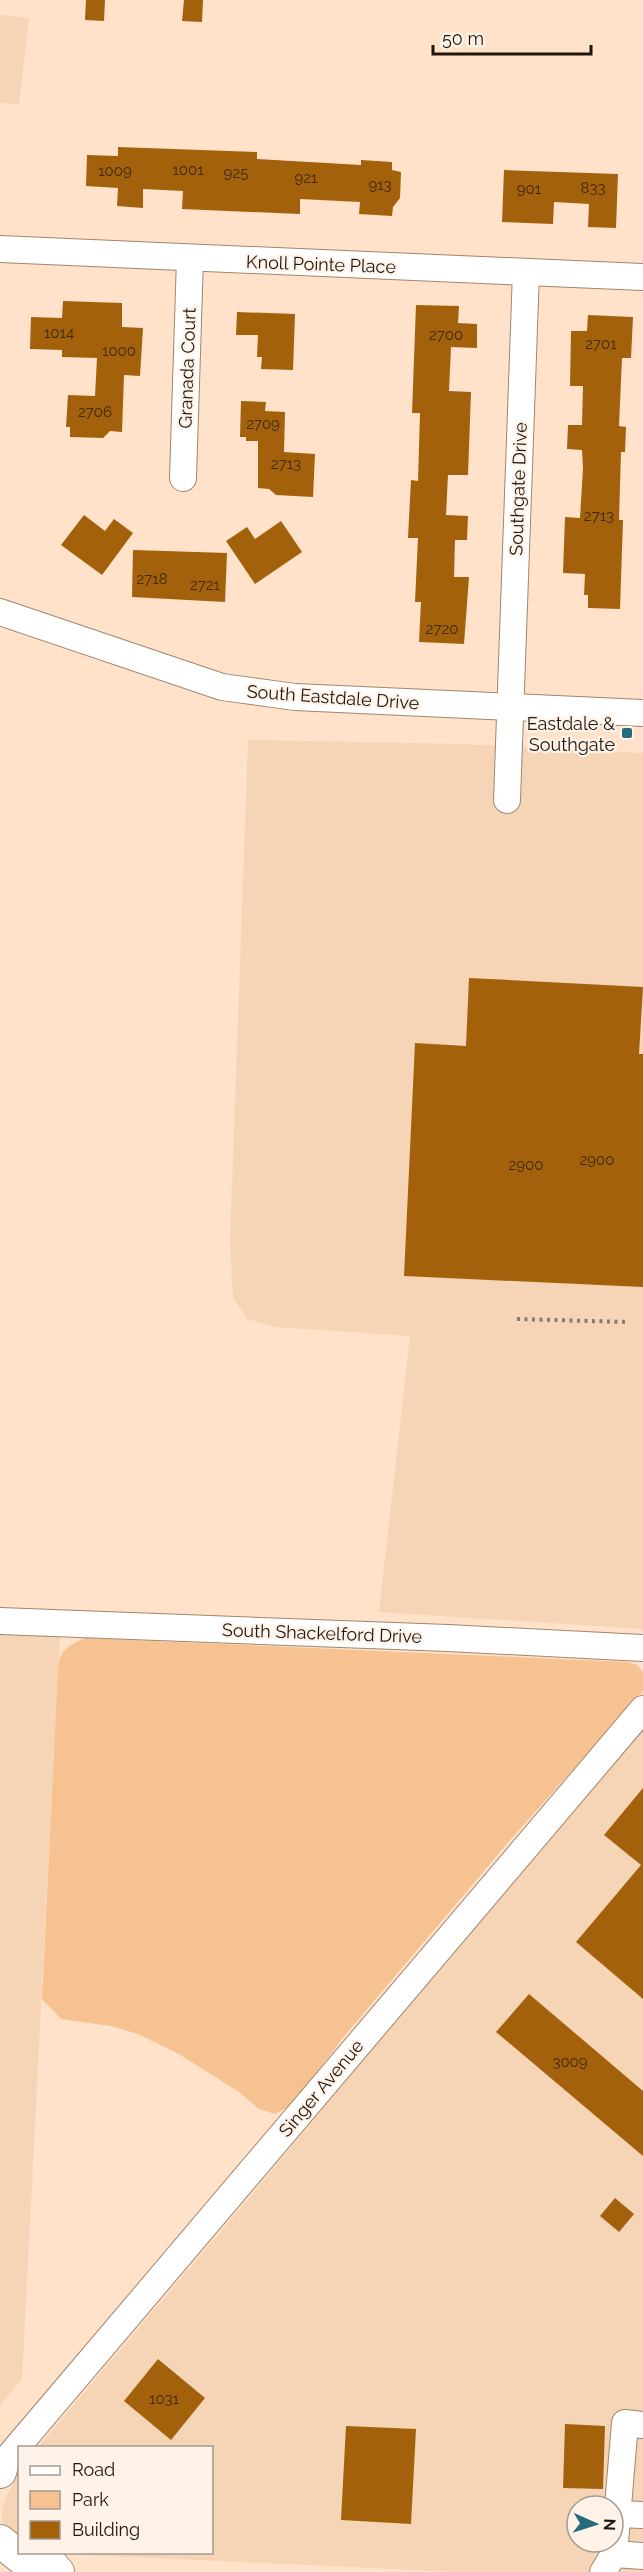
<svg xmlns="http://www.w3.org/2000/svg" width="643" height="2572" font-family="Raleway,sans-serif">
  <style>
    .built { fill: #f6d4b6; fill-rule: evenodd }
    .green { fill: #f7c292 }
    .building { fill: #a3610c }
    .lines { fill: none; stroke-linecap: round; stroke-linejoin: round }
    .minor-casing { stroke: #9f866e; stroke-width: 28 }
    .major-casing { stroke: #9f866e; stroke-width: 34 }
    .path { stroke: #8c7a69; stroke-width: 4; stroke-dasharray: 3 4.5; stroke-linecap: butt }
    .minor { stroke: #fff; stroke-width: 26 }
    .major { stroke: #fff; stroke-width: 32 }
    .poi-dot { fill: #266c7b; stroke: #fff3e9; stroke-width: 2 }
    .labels { text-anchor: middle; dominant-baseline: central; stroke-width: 4.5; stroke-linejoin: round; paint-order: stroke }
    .number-label { font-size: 15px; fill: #40290d }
    .street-label { font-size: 18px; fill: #1f160d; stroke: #fff3e9 }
    .poi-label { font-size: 18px; fill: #1f160d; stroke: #fff3e9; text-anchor: end }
  </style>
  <rect width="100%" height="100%" fill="#ffe2c9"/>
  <g class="built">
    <path d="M0,15L29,18L19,104L0,103Z"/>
    <path d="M248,740L459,744L643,753V1629L379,1612L410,1336L276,1327L247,1319L233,1297L230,1241Z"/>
    <path d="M0,1630L60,1632L22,2379L0,2406Z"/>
    <path d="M643,1730V2572H458L45,2553L212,2552V2448H37L254,2192L456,1947ZM577,2506H613V2542H577Z"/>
    <path d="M19,2473V2545L4,2527L2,2518V2510L7,2495Z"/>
  </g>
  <path class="green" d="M85,1638L628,1662L637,1665L643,1672V1691L511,1839L346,2034L292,2105L275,2114L259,2109L239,2092L179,2054L138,2034L111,2026L61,2019L42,1999L58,1669C60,1649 68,1646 85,1638Z"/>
  <g class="building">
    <path d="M86,0H105L104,21L85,20Z"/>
    <path d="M184,0H203L202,22L182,21Z"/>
    <path d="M118,147L257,152V159L361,165V160L392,162V170L401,172L400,198L393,207L392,216L359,214L360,202L300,199V214L182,209L183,191L143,189V208L117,206L118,188L86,186L87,155L118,156Z"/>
    <path d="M504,170L618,174L616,228L588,227L589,204L554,202L553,224L502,222Z"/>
    <path d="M63,301L122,303V327L143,328L140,376L124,375L122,432L110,431L103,438L70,437V427H66L68,395L95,396L97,358L62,357V350L30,349L31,317L62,318Z"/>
    <path d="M416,305L459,306L458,323L477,324V348L451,347L449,391L471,392L468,475H448L446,515L468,516L467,540H455L454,577H469L464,644L419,642L421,602H415L418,538H408L411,480L418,481L420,413H412Z"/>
    <path d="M237,312L295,314L293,370L261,369L262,357H257L258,335H236Z"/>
    <path d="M588,315L633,317L631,358H622L619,426L626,427L625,452H621L619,520H623L620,609L588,608V595H584L585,574L563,573L565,517L580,518L583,468L582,450L567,449L568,425H582L583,386H570L571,331H587Z"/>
    <path d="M241,401L266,402L265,411L285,412L284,452L315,454L313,497L276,495L269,489L258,488V441H246V437H240Z"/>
    <path d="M84,515L105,531L114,519L133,533L102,575L61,545Z"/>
    <path d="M281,521L302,552L255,584L226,541L247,527L255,539Z"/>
    <path d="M133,550L227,553L225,602L132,597Z"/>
    <path d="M469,978L643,987L639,1054H643V1287L404,1276L415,1043L466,1046Z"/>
    <path d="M643,1788V1999L576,1942L641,1865L604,1835Z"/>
    <path d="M529,1994L643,2091V2156L496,2032Z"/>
    <path d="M615,2198L634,2214L619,2232L600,2216Z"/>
    <path d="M158,2359L205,2398L171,2440L124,2401Z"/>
    <path d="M565,2424L605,2426L603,2489L563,2488Z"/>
    <path d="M346,2426L416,2429L411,2524L341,2520Z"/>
  </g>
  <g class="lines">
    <g class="minor-casing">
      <g id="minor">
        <path d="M0,249L643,277"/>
        <path d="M183,478L190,258"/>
        <path d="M0,612L222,687L295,697L643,713"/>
        <path d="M507,800L526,272"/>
        <path d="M0,1621L448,1638L643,1648"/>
        <path d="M0,2467L643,1709"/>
        <path d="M617,2514L642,2515"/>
        <path d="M614,2554L643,2556"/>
        <path d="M603,2572L614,2554L625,2423L643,2425"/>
      </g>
    </g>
    <g class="major-casing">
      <g id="major">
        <path d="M0,2472L2,2465"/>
        <path d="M0,2541L25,2561L49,2562L58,2572"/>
      </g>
    </g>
    <path class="path" d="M517,1319L627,1322"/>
    <use href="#minor" class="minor"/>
    <use href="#major" class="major"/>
  </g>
  <rect class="poi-dot" x="621" y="727" width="12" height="12" rx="3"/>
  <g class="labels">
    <g class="number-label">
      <text x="188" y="170">1001</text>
      <text x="115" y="171">1009</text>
      <text x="236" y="173">925</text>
      <text x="306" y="178">921</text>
      <text x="380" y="185">913</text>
      <text x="593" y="188">833</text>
      <text x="529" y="189">901</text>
      <text x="59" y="333">1014</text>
      <text x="446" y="335">2700</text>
      <text x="601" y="344">2701</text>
      <text x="119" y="351">1000</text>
      <text x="95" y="412">2706</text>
      <text x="263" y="424">2709</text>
      <text x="286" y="464">2713</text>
      <text x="599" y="516">2713</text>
      <text x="152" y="579">2718</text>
      <text x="205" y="585">2721</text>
      <text x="442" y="629">2720</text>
      <text x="597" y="1160">2900</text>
      <text x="526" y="1165">2900</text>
      <text x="570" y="2062">3009</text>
      <text x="164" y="2399">1031</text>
    </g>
    <g class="street-label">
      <text transform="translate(321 264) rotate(2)">Knoll Pointe Place</text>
      <text transform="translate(187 368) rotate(-88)">Granada Court</text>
      <text transform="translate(518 489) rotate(-88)">Southgate Drive</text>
      <text transform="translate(333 697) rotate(4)">South Eastdale Drive</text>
      <text transform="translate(322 1633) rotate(2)">South Shackelford Drive</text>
      <text transform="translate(321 2088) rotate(-50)">Singer Avenue</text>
    </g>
    <g class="poi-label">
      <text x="615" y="723">Eastdale &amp;<tspan x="615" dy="21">Southgate</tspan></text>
    </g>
  </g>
  <rect x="18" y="2446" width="195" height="108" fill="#fff3e9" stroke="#a59b91" stroke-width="1.5"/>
  <rect x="30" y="2466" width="30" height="9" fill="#ffffff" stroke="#a59b91" stroke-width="1.5"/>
  <text x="72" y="2476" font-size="18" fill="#1f160d">Road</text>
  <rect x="30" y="2491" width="30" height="18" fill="#f7c292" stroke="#a59b91" stroke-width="1.5"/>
  <text x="72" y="2506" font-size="18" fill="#1f160d">Park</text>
  <rect x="30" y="2521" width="30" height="18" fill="#a3610c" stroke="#a59b91" stroke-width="1.5"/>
  <text x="72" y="2536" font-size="18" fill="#1f160d">Building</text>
  <g transform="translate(595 2524) rotate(93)"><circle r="28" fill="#fff3e9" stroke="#a59b91" stroke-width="1.5"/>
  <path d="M0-4.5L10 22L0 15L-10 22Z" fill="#266c7b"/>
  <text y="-9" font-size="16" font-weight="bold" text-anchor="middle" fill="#1f160d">N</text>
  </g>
  <path d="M433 45v9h158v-9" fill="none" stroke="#1f160d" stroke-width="3"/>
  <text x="442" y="45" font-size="18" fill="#1f160d" stroke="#fff3e9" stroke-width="4.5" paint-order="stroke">50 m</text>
</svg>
